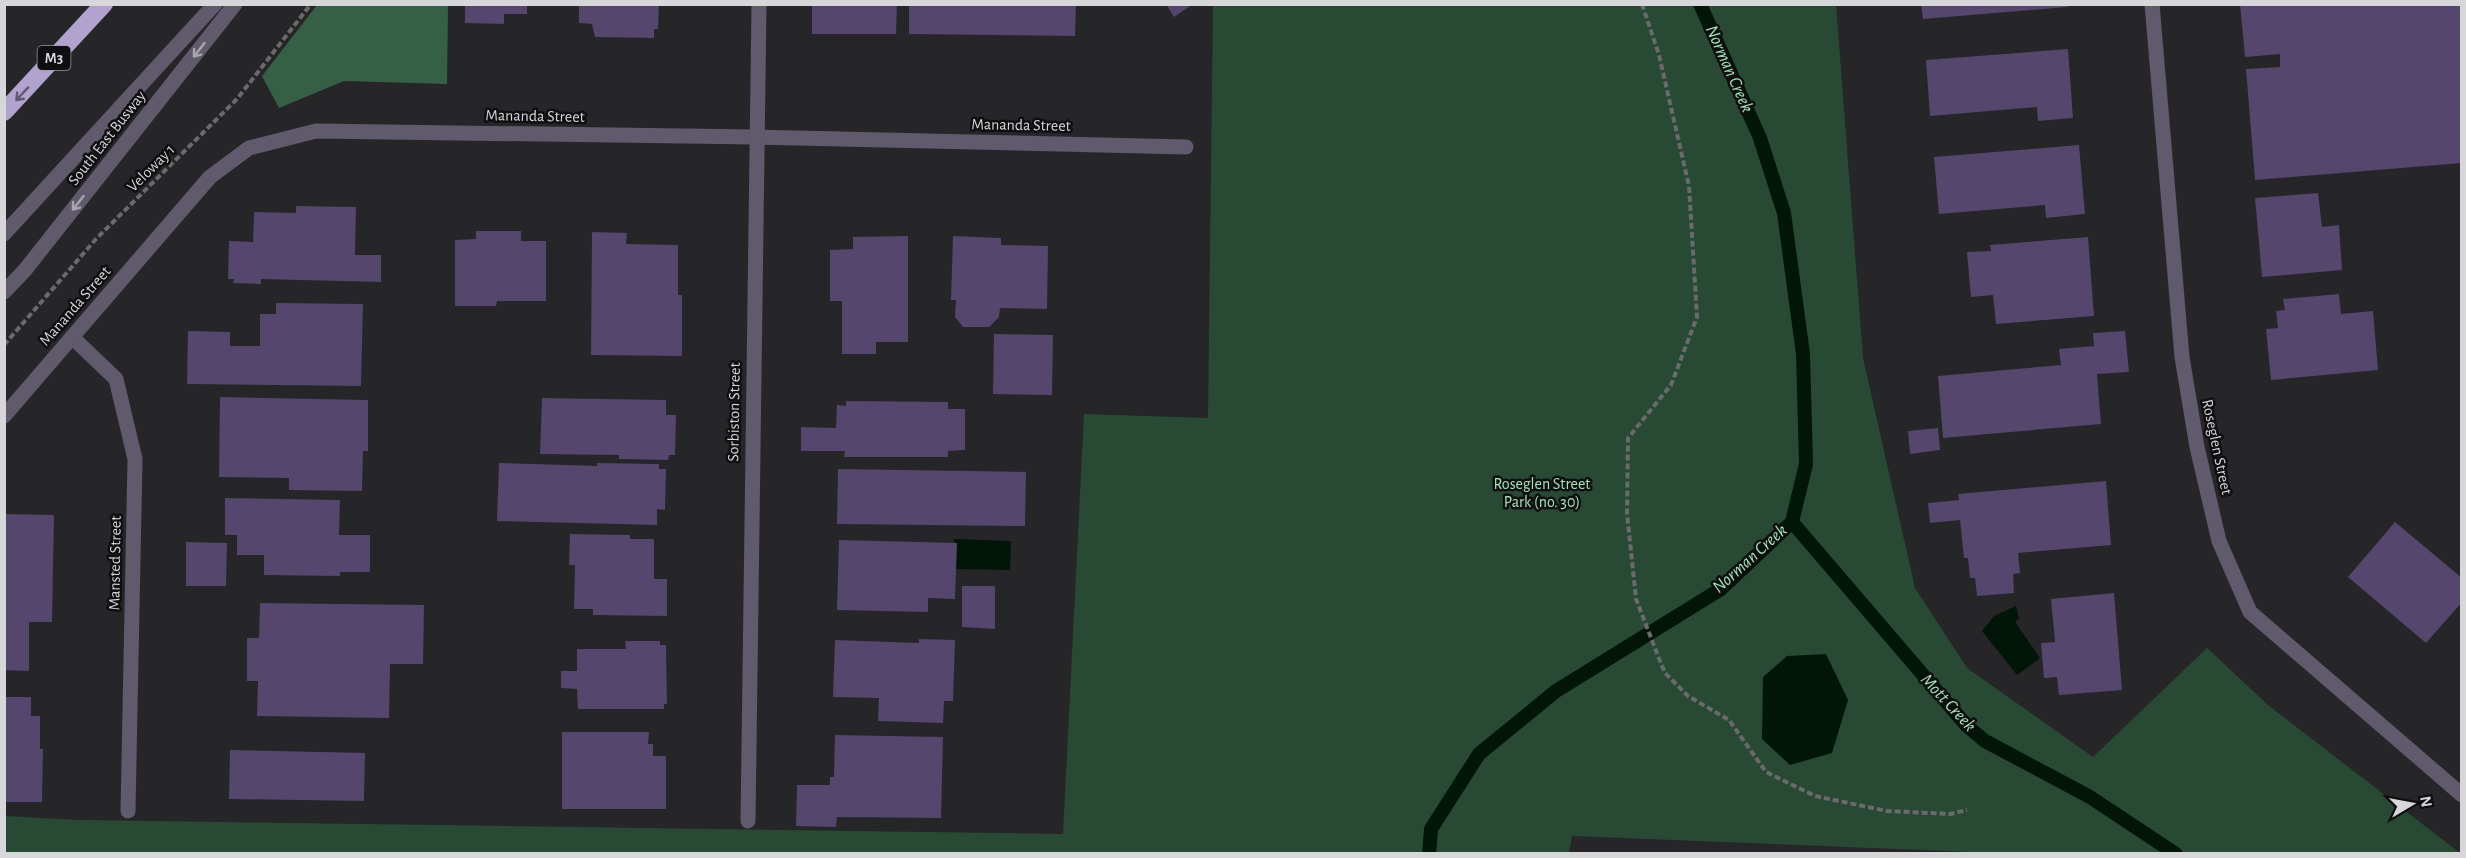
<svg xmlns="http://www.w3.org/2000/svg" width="2466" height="858" font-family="'Alegreya Sans',sans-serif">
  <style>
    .green { fill: #284a35 }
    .forest { fill: #366046 }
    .water { fill: #011509 }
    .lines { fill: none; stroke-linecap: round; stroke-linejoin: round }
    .stream { stroke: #011509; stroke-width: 14 }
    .building { fill: #54466c }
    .path { stroke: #6a6a6c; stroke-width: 4; stroke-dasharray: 6 3; stroke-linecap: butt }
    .service { stroke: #605a6c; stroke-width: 15 }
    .minor { stroke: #605a6c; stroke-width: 15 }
    .motorway { stroke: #b2a2ce; stroke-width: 18 }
    .oneway { stroke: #a7a5ad }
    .oneway2 { stroke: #60586f }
    .labels { text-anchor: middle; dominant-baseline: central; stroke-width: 5; stroke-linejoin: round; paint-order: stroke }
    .shield { fill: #0f0e10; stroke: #9b9b9d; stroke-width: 1.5 }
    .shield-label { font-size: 15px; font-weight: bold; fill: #d7d7d9 }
    .street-label { font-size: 16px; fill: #d7d7d9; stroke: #0f0e10 }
    .park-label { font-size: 16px; fill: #a0e6b9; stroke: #0f0e10 }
    .water-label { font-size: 18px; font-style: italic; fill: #a0e6b9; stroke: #0f0e10 }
  </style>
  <rect width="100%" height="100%" fill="#262528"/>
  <path class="green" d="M1213,4L1836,5L1863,358L1915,588L1967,668L2093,757L2207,648L2268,705L2460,853L2022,854L1572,836L1569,854H5V816L80,820L1063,834L1084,414L1208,418Z"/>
  <path class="forest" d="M317,5H448L447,84L344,81L279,108L262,76Z"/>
  <g class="water">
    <path d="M954,539L1011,541L1010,570L954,569Z"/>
    <path d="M2016,606L2019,618L2015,622L2040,658L2017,675L1982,631L1994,616Z"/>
    <path d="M1826,654L1848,700L1832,753L1790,765L1762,739L1763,677L1787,656Z"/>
  </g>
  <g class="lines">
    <g class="stream">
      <path d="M1792,522L1966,725L1985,741L2090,797L2176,854"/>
      <path d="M1429,854L1431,829L1479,754L1556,691L1721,589L1792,522L1806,464L1803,354L1784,213L1760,138L1700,4"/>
    </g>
  </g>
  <g class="building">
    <path d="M465,4H527V14H504V24L465,23Z"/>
    <path d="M812,4H897L896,34H812Z"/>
    <path d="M909,4H1076L1075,36L909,34Z"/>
    <path d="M1166,4H1193L1174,17Z"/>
    <path d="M1921,4H2068V7L1923,19Z"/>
    <path d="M2240,4H2462V163L2255,180L2246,69L2280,67V54L2245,57Z"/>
    <path d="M579,5H659L658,29H654V38L595,37L592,24L579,23Z"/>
    <path d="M2068,49L2073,118L2038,121L2037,107L1930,116L1926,60Z"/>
    <path d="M2079,145L2085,214L2046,218L2045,205L1939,214L1934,157Z"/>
    <path d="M2318,193L2322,227L2339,225L2342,270L2262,277L2255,198Z"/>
    <path d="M296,206L356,207L355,255H381V282L261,279V284L233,283L234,279H228L229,241L253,242L254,212L296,213Z"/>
    <path d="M476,231H521V241H546V301H497L496,306H455V240L476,239Z"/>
    <path d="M592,232L627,233L626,244L678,245V295H682V356L591,355Z"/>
    <path d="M908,236V342H876V354H842V301H830V250L853,249V237Z"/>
    <path d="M953,236L1001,238V245L1048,246L1047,309L1000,308L999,317L989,327H963L955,317L956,300H951Z"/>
    <path d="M2088,237L2094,316L1996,324L1993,295L1971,297L1967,252L1991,251L1990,245Z"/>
    <path d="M2339,294L2341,314L2373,311L2378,370L2271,380L2266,329L2278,328L2276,311L2285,310L2283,299Z"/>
    <path d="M276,303L363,304L361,386L187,384L188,331L230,332V346H260V314H276Z"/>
    <path d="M2125,331L2129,372L2097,374L2101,424L1943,438L1938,376L2061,365L2059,349L2094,346L2093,333Z"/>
    <path d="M994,334L1053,335L1052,395L993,394Z"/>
    <path d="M220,397L368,400V451H363L362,491L289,490V478L219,477Z"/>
    <path d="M542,398L666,400V415H676L675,455H669L668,460L619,459V455L540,454Z"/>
    <path d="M846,401L948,402V409H965V450L948,451V457H844L845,451H801V427L836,428L837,405L846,406Z"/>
    <path d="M1938,428L1940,450L1910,454L1908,431Z"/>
    <path d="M499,463L597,466V463L659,464V469H666L665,510L657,509V525L497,521Z"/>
    <path d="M838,469L1026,472L1025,526L837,524Z"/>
    <path d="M2106,481L2111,545L2018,553L2020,573L2013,574L2014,593L1977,596L1975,578H1970L1968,558H1964L1960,520L1930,523L1928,503L1959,500L1958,494Z"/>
    <path d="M225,498L340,500L339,535H370V572H340V576L264,575V555H237V535H225Z"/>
    <path d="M4,514L54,515L52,622H29V671L4,670Z"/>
    <path d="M2395,522L2462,578V602L2426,643L2348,577Z"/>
    <path d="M570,534L630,535V539H654V579H667V616L593,615V609H574L575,565H569Z"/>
    <path d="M839,540L957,543L955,599L928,598V612L837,610Z"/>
    <path d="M186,542L227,543L226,586H186Z"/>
    <path d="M962,586H995V629L962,627Z"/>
    <path d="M2114,593L2122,690L2059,695L2057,677L2044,678L2041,643L2055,642L2051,599Z"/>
    <path d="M260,603L424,605L423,664H390L389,718L257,716L258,681H247V638H259Z"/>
    <path d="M919,639L955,640L953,701H944L943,723L878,721L879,698L833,697L835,640L919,643Z"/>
    <path d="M625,641H660V645H666L667,704H664V709H578L577,689L561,688V671H577V649H626Z"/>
    <path d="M4,697H31V716H40V749H43L42,802H4Z"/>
    <path d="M562,732H649L648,744H653V756H666V809H562Z"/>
    <path d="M835,735L943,737L941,818L837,817L836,827L796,826L797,785H830V777H834Z"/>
    <path d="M230,750L365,753L364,801L229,799Z"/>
  </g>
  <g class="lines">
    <g class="path">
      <path d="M1642,4L1659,55L1689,186L1697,317L1671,385L1628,438L1627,513L1636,599L1660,661L1665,673L1688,696L1729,720L1766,772L1815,796L1887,811L1950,814L1967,810"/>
      <path d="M4,345L96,239L237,99L311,4"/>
    </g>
    <g class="service">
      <path d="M4,234L215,4"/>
      <path d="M4,292L25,270L235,4"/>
    </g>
    <g class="minor">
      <path d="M2152,4L2182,357L2197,447L2219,541L2250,612L2462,795"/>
      <path d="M72,337L116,379L135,459L128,811"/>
      <path d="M4,416L210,177L249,148L316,131L755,137L1186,147"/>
      <path d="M748,821L759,4"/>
    </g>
    <path class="motorway" d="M4,112L104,4"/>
  </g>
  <defs><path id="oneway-shaft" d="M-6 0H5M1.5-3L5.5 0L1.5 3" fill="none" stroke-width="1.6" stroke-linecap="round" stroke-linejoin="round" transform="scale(1.5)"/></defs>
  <g class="oneway">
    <use href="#oneway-shaft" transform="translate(199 50) rotate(128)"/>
    <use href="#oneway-shaft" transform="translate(78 203) rotate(128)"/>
  </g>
  <use class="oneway2" href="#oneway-shaft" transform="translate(22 94) rotate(133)"/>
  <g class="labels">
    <rect class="shield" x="37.5" y="46" width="33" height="24" rx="4.5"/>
    <g class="shield-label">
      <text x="54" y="58">M3</text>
    </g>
    <g class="street-label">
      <text transform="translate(535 116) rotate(1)">Mananda Street</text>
      <text transform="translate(1021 125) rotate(1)">Mananda Street</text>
      <text transform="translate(107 138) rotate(-52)">South East Busway</text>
      <text transform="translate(151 168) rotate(-45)">Veloway 1</text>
      <text transform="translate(75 306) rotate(-49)">Mananda Street</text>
      <text transform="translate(734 412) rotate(-89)">Sorbiston Street</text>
      <text transform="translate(2217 447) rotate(78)">Roseglen Street</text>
      <text transform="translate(115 563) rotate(-89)">Mansted Street</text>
    </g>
    <g class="park-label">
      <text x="1542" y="484">Roseglen Street<tspan x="1542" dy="18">Park (no. 30)</tspan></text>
    </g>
    <g class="water-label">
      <text transform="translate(1729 69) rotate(66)">Norman Creek</text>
      <text transform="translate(1750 559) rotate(-42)">Norman Creek</text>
      <text transform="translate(1948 703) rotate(47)">Mott Creek</text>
    </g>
  </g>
  <rect width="2466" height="858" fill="none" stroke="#d7d7d9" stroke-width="12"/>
  <g transform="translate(2412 804) rotate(80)" stroke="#0f0e10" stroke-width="4.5" paint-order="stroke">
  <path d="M0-4.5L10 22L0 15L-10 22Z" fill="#d7d7d9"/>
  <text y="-9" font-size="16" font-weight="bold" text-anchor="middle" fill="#d7d7d9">N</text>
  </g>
</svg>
